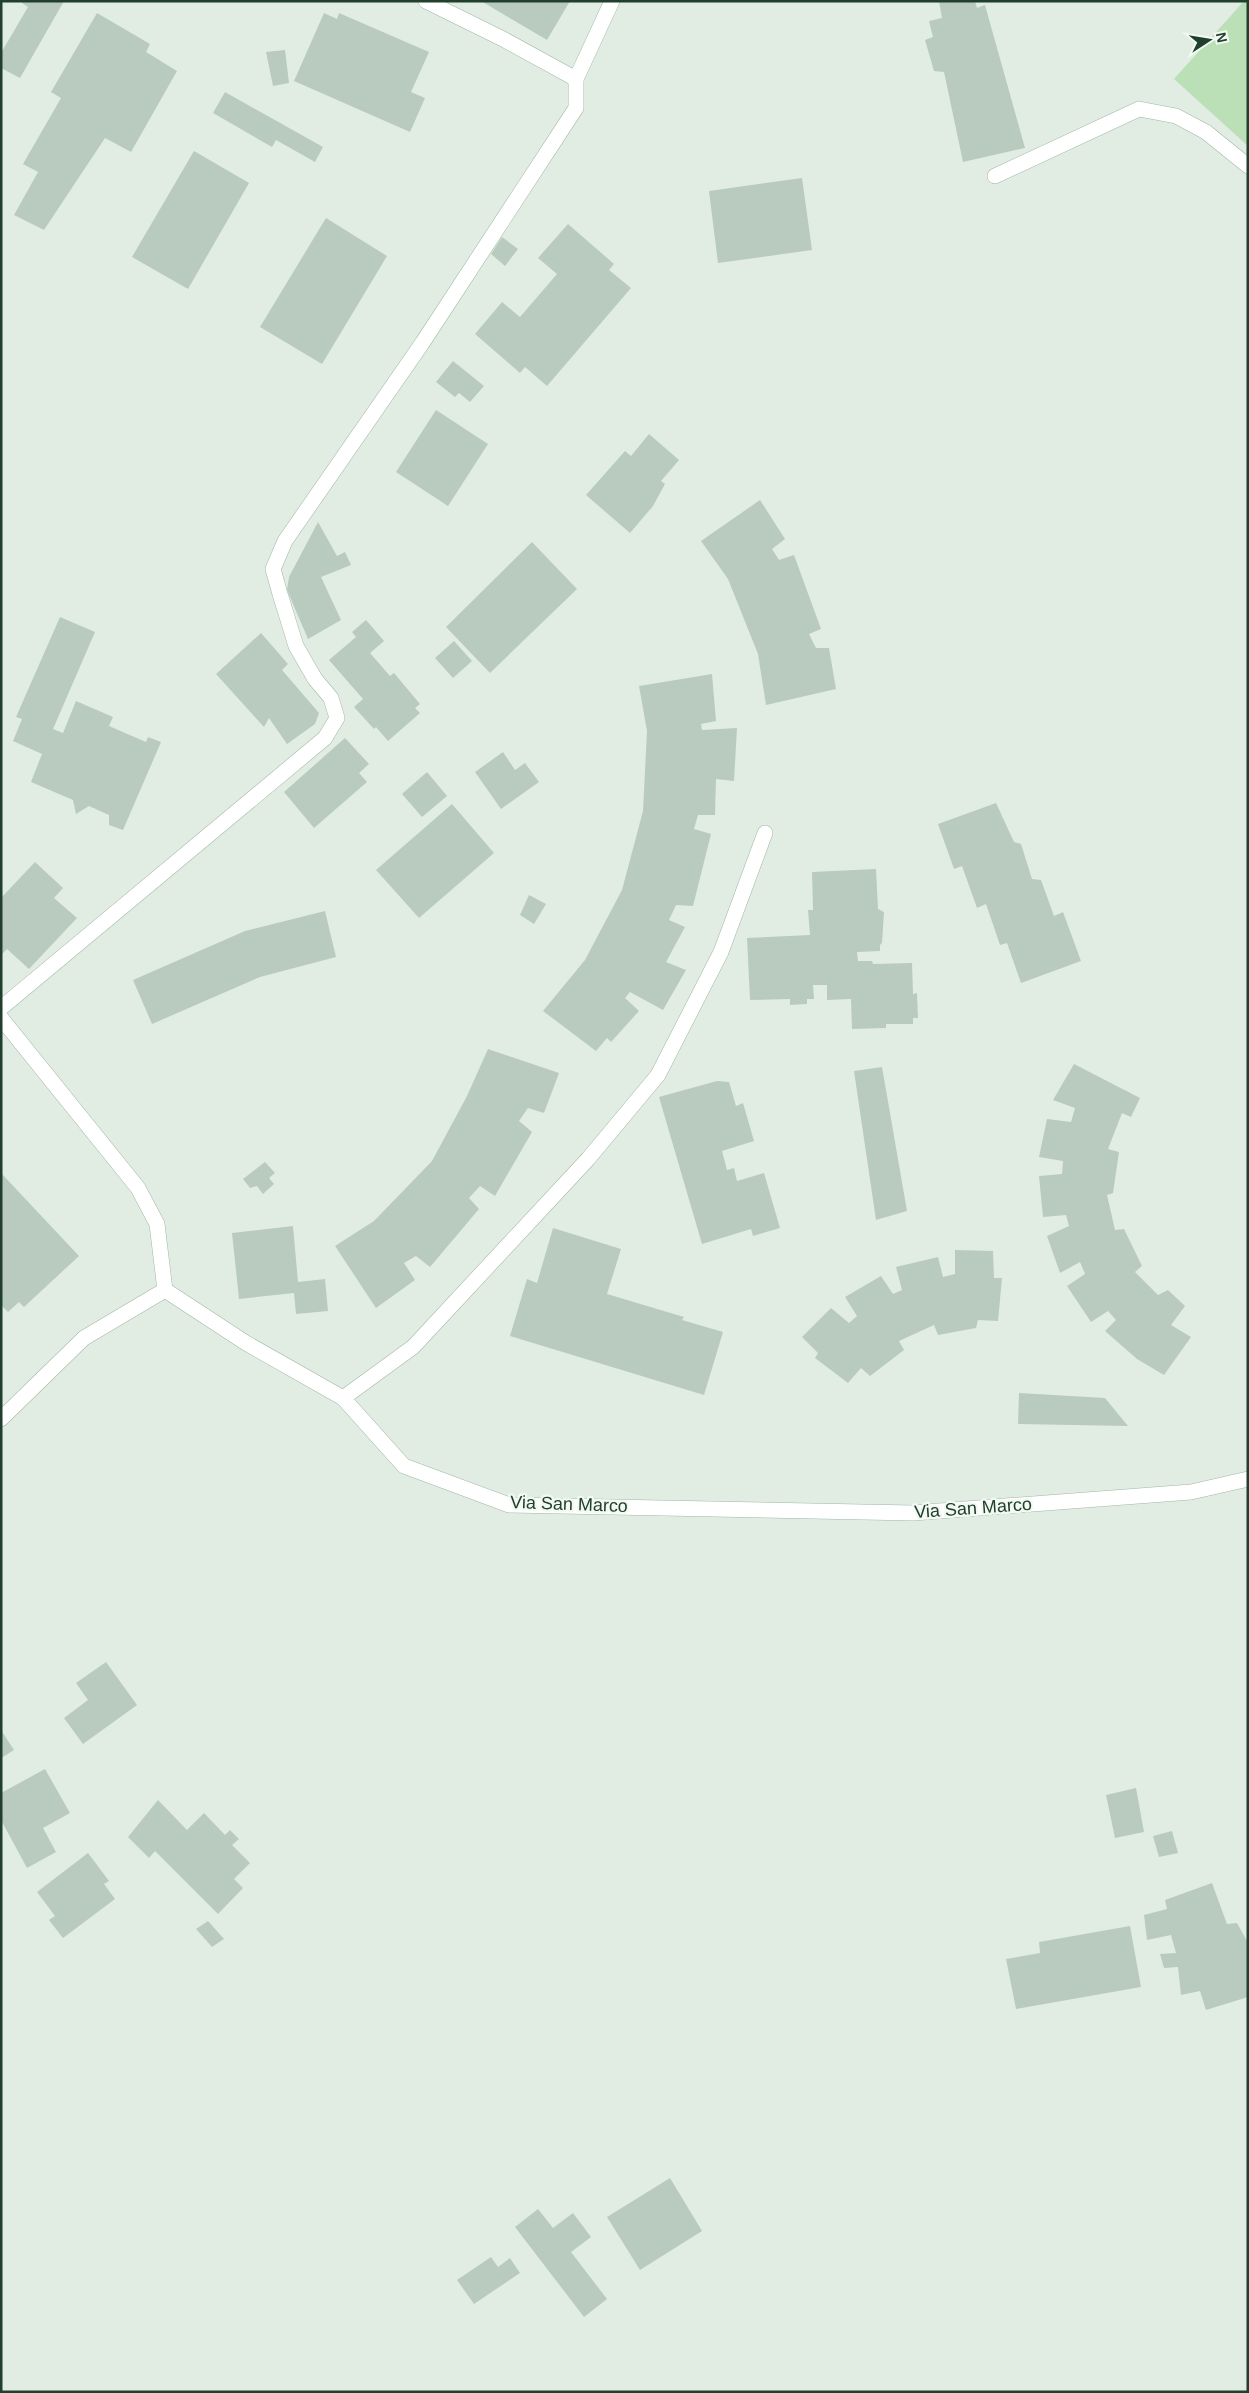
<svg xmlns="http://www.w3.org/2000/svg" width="1249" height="2393" font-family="Helvetica,sans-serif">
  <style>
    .green { fill: #bbe0b8 }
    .building { fill: #b9cbbe }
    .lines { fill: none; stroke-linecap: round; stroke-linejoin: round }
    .minor-casing { stroke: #a3b5a8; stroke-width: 16 }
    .minor { stroke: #fff; stroke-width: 15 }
    .labels { text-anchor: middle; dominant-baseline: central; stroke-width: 4.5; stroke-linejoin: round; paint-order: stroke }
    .street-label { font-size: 18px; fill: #203f2c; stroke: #f2f9f3 }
  </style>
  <rect width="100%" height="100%" fill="#e1ede3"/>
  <path class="green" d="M1244,1H1248V146L1174,79Z"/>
  <g class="building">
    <path d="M23,1H64L20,78L1,68V53L28,7L22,3Z"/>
    <path d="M481,1H570L547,40Z"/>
    <path d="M939,1H975L977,8L985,5L1025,148L963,162L944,72L934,71L925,40L933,37L929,21L942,18Z"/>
    <path d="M97,13L150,44L146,52L177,71L131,152L105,138L44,230L14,215L38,172L23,164L61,98L51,92Z"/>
    <path d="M324,13L337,19L339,13L429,52L411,92L425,98L410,132L294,81Z"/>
    <path d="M285,50L289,83L273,86L266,52Z"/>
    <path d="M225,92L323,147L315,162L276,140L272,147L213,113Z"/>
    <path d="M194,151L249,183L188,289L132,257Z"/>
    <path d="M802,178L812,250L718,263L709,191Z"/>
    <path d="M326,218L387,256L322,364L260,327Z"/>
    <path d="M568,224L614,264L609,270L631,288L547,386L525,367L520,373L475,334L502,302L520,317L557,274L538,258Z"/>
    <path d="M502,237L518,249L505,266L491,254Z"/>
    <path d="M453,361L484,386L470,402L459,393L455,397L436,382Z"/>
    <path d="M436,410L488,444L448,506L396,472Z"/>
    <path d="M649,434L679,460L661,481L665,484L653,506L630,533L586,495L625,451L631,456Z"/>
    <path d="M760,500L785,539L772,549L779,560L794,555L821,629L809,634L816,648H829L836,689L766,705L758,654L728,579L701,541Z"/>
    <path d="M318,522L337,556L345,552L351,565L321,577L341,620L308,639L287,590L289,577Z"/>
    <path d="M532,542L577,589L490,673L446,627Z"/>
    <path d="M60,617L95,632L53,729L63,733L76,701L113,717L109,726L146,742L148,737L161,742L123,830L109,825V815L89,806L76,814L73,800L31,782L42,754L13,741L22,719L16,717Z"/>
    <path d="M366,620L384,641L370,653L390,676L394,673L420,704L415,708L420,713L388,741L376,727L374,729L354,707L363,699L329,660L356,637L352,632Z"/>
    <path d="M261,633L288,664L282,670L319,713L315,724L287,744L269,718L264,727L216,674Z"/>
    <path d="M454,641L472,661L453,678L435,658Z"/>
    <path d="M712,674L716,721L701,724L702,730L737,728L734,781L716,779L715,815H698L694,829L711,834L693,906L676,905L669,920L685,927L666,962L686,970L663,1010L630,992L625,998L639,1011L611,1042L607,1038L596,1051L543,1011L585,960L622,890L643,811L647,731L639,686Z"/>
    <path d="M345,738L369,764L359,773L367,782L314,828L284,792Z"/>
    <path d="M503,752L515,770L525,763L539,782L501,809L475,772Z"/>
    <path d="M427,772L447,796L422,817L402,794Z"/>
    <path d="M996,803L1014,842L1021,844L1032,879L1041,880L1054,916L1063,912L1081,961L1021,983L1007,943L1000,945L986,904L977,908L962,866L954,869L938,824Z"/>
    <path d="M452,804L494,853L419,918L376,870Z"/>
    <path d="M35,862L63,888L54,898L77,918L29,969L7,949L1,955V898Z"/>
    <path d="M876,869L878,909L884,912L882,943L880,945V951L857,952L858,961H872L873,964L912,963L913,994L917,993L918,1018H913V1024H886V1028L852,1029L851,999L827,1000V985H813L814,999H807V1004L790,1005V999L750,1000L747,938L810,935L808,910H813L812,872Z"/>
    <path d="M529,895L546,904L534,924L520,915Z"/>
    <path d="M325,911L336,957L260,977L152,1024L133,980L245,931Z"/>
    <path d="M488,1049L559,1073L544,1113L528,1108L519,1121L532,1132L495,1196L480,1186L469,1198L479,1209L430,1267L416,1256L404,1263L415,1280L376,1308L335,1246L374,1221L432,1161L467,1096Z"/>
    <path d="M1074,1064L1140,1098L1131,1117L1122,1113L1108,1149L1119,1152L1113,1193L1107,1195L1115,1230L1124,1229L1142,1266L1135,1272L1158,1295L1168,1290L1185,1306L1171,1325L1191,1337L1164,1375L1137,1359L1105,1331L1116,1320L1108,1311L1091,1322L1067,1286L1085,1274L1080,1262L1060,1273L1047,1236L1069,1226L1066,1215L1043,1217L1039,1176L1062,1174L1063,1161L1039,1157L1047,1119L1071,1122L1075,1108L1053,1100Z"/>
    <path d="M882,1067L907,1211L876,1220L854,1071Z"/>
    <path d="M717,1081L729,1082L736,1106L743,1103L754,1141L722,1151L727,1170L734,1168L737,1181L764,1173L780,1228L753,1236L751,1229L702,1244L659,1097Z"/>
    <path d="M265,1162L275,1173L269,1178L274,1184L263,1194L257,1186L250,1188L243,1179Z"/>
    <path d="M1,1173L79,1256L24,1307L19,1302L8,1312L1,1305Z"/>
    <path d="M293,1226L298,1282L325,1279L328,1311L296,1314L294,1293L239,1299L232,1233Z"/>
    <path d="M553,1228L621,1249L607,1294L684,1317L682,1320L723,1332L704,1395L510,1336L527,1279L537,1283Z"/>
    <path d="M955,1250L993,1251L994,1278H1002L998,1321L978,1320L976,1328L938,1335L934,1325L899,1341L904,1350L870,1376L861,1368L848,1383L815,1358L818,1353L802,1337L831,1308L849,1323L857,1316L845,1297L881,1276L893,1294L902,1290L896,1267L938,1257L943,1277L955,1274Z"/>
    <path d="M1019,1393L1105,1398L1128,1426L1018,1424Z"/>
    <path d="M106,1662L137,1705L83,1744L64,1718L88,1700L76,1683Z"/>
    <path d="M1,1730L14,1750L1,1758Z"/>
    <path d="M45,1769L70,1813L43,1828L56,1852L27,1868L1,1820V1793Z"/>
    <path d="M1136,1788L1144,1832L1115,1838L1106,1795Z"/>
    <path d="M158,1800L187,1830L204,1813L225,1835L230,1830L239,1839L232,1845L250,1863L234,1879L243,1888L218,1914L155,1851L149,1858L128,1837Z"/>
    <path d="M1172,1831L1178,1853L1159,1857L1153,1836Z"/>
    <path d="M88,1853L109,1881L104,1884L115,1899L63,1938L49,1920L55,1916L37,1892Z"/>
    <path d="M1212,1883L1227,1924L1237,1923L1248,1943V1997L1206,2010L1200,1991L1181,1995L1178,1967L1164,1968L1160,1954L1176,1953L1171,1935L1147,1940L1144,1915L1167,1909L1165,1900Z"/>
    <path d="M208,1921L224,1939L212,1947L196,1929Z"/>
    <path d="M1130,1926L1141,1987L1016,2009L1006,1959L1040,1953L1039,1942Z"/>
    <path d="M670,2178L702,2231L640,2270L607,2217Z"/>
    <path d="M538,2209L553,2228L573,2213L591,2237L571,2252L607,2299L584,2317L515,2227Z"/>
    <path d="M491,2257L498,2267L510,2258L520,2273L474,2304L457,2280Z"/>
  </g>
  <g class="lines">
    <g class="minor-casing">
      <g id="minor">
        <path d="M426,1L503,39L576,79"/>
        <path d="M995,176L1139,109L1176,116L1206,132L1248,166"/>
        <path d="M1,1008L325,738L337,718L331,698L315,679L296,646L280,594L273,569L285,541L423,342L576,108V79L612,1"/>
        <path d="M1,1018L138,1188L157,1224L165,1290"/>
        <path d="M343,1398L413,1347L588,1159L658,1075L721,952L765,833"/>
        <path d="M1,1419L84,1338L165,1290L246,1343L343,1398L404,1466L509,1505L913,1513L1191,1492L1248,1479"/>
      </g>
    </g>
    <use href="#minor" class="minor"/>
  </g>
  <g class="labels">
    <g class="street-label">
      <text transform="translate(569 1504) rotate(2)">Via San Marco</text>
      <text transform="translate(973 1508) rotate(-4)">Via San Marco</text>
    </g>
  </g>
  <rect width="1249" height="2393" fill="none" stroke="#203f2c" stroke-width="5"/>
  <g transform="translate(1209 40) rotate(78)" stroke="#f2f9f3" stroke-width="4" paint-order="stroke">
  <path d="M0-4L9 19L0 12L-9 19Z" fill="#203f2c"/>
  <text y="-8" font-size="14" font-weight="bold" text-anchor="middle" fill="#203f2c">N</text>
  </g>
</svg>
